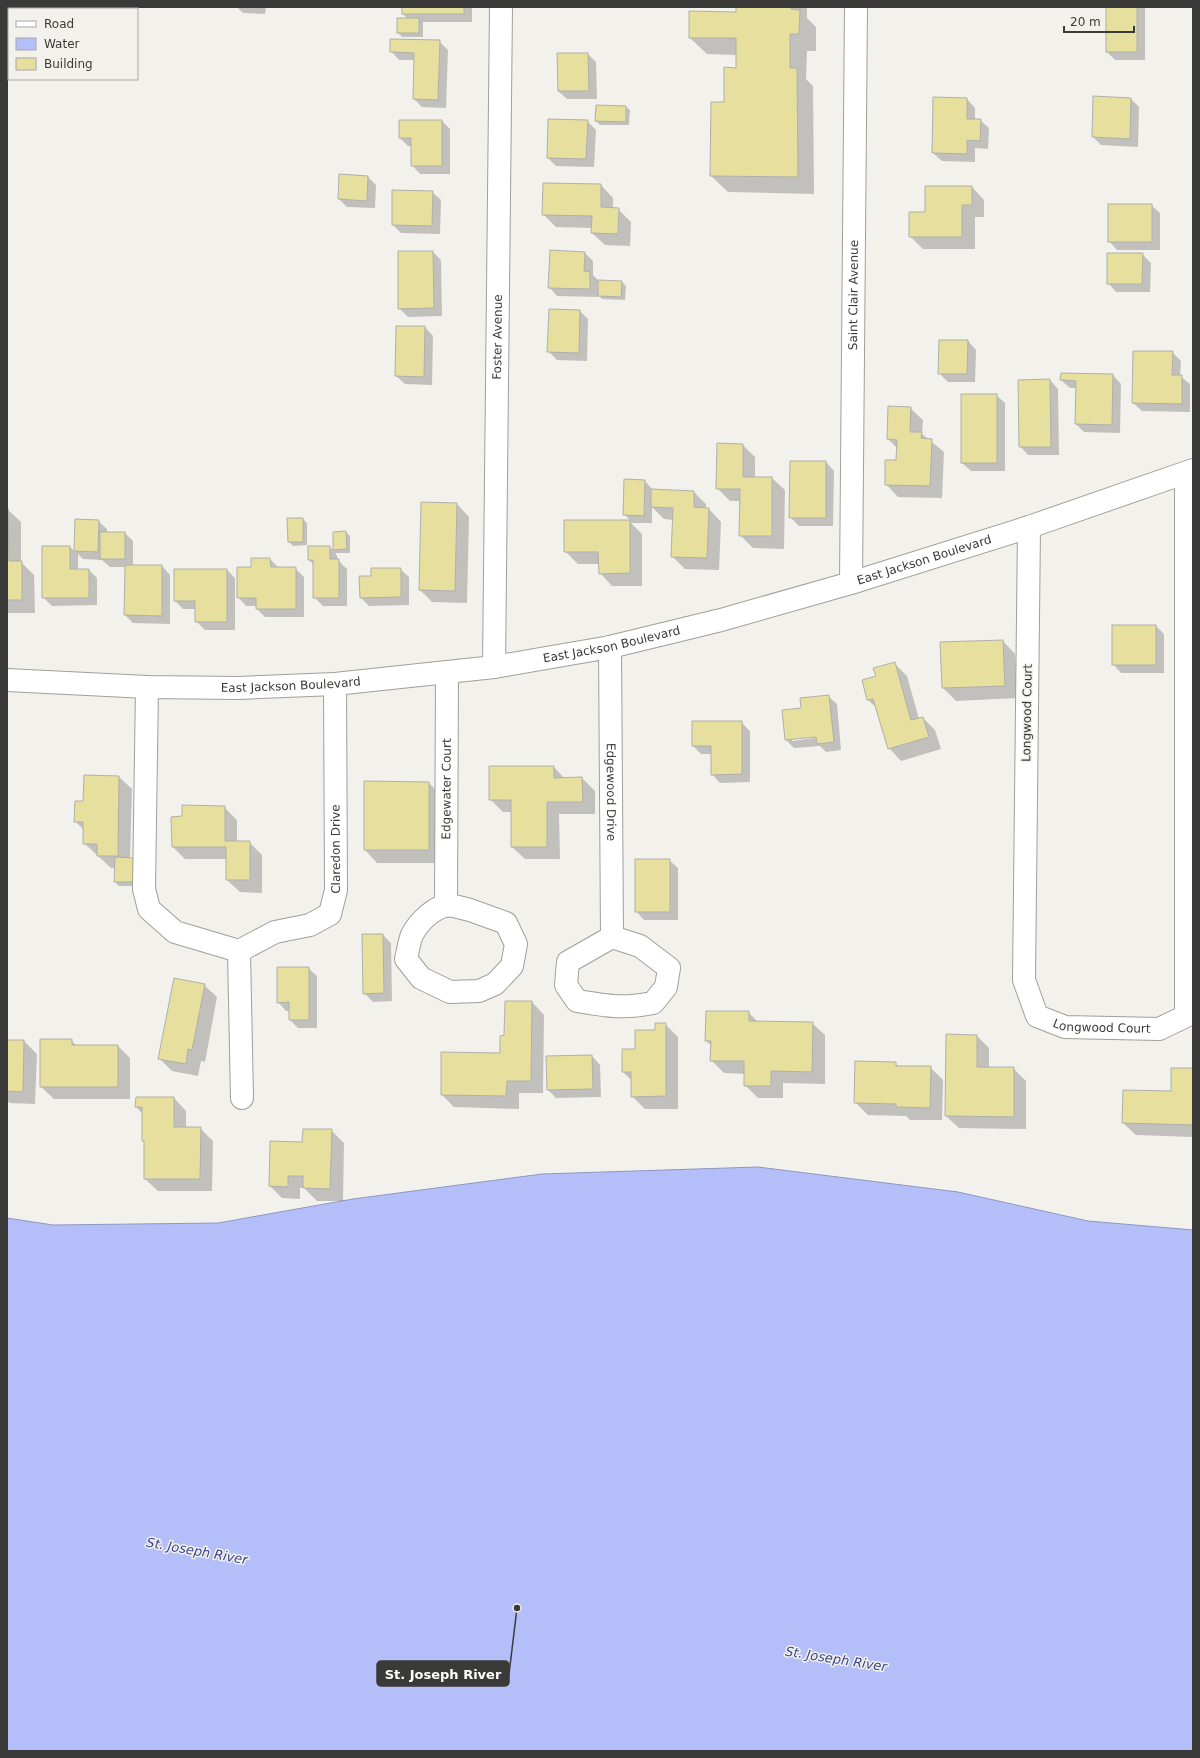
<svg xmlns="http://www.w3.org/2000/svg" width="1200" height="1758" font-family="'DejaVu Sans',sans-serif">
  <style>
    .water { fill: #b4bffa; stroke: #8f97c0 }
    .shadow { fill: #0003; fill-rule: evenodd }
    .building { fill: #e6df9e; stroke: #b0b0ab }
    .lines { fill: none; stroke-linecap: round; stroke-linejoin: round }
    .minor-casing { stroke: #a09f9a; stroke-width: 24 }
    .major-casing { stroke: #a09f9a; stroke-width: 24 }
    .minor { stroke: #fff; stroke-width: 22 }
    .major { stroke: #fff; stroke-width: 22 }
    .labels { text-anchor: middle; dominant-baseline: central; stroke-width: 3; stroke-linejoin: round; paint-order: stroke }
    .street-label { font-size: 12px; fill: #3a3a38; stroke: #f2f1ec }
    .water-label { font-size: 13px; font-style: italic; fill: #3e458b; stroke: #f2f1ec }
    .leader { fill: none; stroke: #3a3a38; stroke-width: 1.5 }
    .callout-dot { fill: #3a3a38; stroke: #f2f1ec; stroke-width: 1.5 }
    .callout { fill: #3a3a38; stroke: #3a3a38; stroke-width: 1.5 }
    .callout-label { font-size: 13px; text-anchor: middle; font-weight: bold; fill: #fff }
  </style>
  <rect width="100%" height="100%" fill="#f2f1ec"/>
  <path class="water" d="M758,1167L958,1192L1088,1221L1193,1230V1751H7V1218L53,1225L218,1223L353,1199L542,1174Z"/>
  <g class="shadow">
    <path d="M237,7H266L265,14L243,13Z"/>
    <path d="M403,7H472V22H423V37H402L398,33L408,19L403,14Z"/>
    <path d="M737,7H807V18L816,27V51H807L806,79L813,86L814,194L728,192L711,176L725,103L737,69V55L707,54L690,38L737,13Z"/>
    <path d="M1107,7H1145V60H1115L1107,52Z"/>
    <path d="M439,41L448,50L446,108L422,107L414,99L415,60H399L391,51Z"/>
    <path d="M558,54H588L596,62L597,99H567L558,91Z"/>
    <path d="M1094,97L1131,99L1139,107L1138,147L1101,145L1093,137Z"/>
    <path d="M967,99L975,108V120H980L989,128L988,149L975,148V162L942,161L933,153Z"/>
    <path d="M626,107L630,110L629,125H600L596,121Z"/>
    <path d="M442,121L450,129V174H420L412,165V146H408L400,138Z"/>
    <path d="M587,121L596,130L594,167L556,166L548,158Z"/>
    <path d="M368,177L376,185L375,208L347,207L339,199Z"/>
    <path d="M601,185L613,198V209H618L631,222L630,246L605,245L592,233V228L556,227L543,214Z"/>
    <path d="M972,187L984,200V217H975V249H923L910,236L926,213Z"/>
    <path d="M432,192L441,200L440,234L401,233L393,225Z"/>
    <path d="M1151,205L1160,213V250H1117L1109,241Z"/>
    <path d="M551,251L585,253L593,261V275L599,281L622,282L626,286L625,300L602,299L598,295V297L557,296L549,287Z"/>
    <path d="M433,252L441,260L442,316L408,317L399,308Z"/>
    <path d="M1142,254L1151,263L1150,292H1116L1108,283Z"/>
    <path d="M580,311L588,319L587,361L557,360L548,351Z"/>
    <path d="M425,327L433,336L432,385L405,384L396,376Z"/>
    <path d="M968,341L976,350L975,382H948L939,373Z"/>
    <path d="M1134,352H1172L1181,361L1180,376L1190,384V412L1142,411L1133,403Z"/>
    <path d="M1113,375L1121,384L1120,433L1084,432L1076,424L1077,388H1070L1061,380Z"/>
    <path d="M1050,380L1058,389L1059,455H1028L1020,446L1019,381Z"/>
    <path d="M996,395L1005,403V471H971L962,463Z"/>
    <path d="M910,408L923,420L922,434L944,452L942,498L898,497L886,484L897,461L898,449L888,439Z"/>
    <path d="M742,444L755,457V478H772L785,490L784,549L753,548L740,535L741,501H730L717,488Z"/>
    <path d="M826,462L834,471L833,526H799L790,517Z"/>
    <path d="M645,481L653,490L694,492L706,504V509H709L721,522L719,570L685,569L672,556L674,520L664,519L652,507V523H631L642,534V586H612L600,573L599,564H578L565,551V521H631L624,514Z"/>
    <path d="M457,504L469,517L467,603L432,602L420,590Z"/>
    <path d="M7,509L21,522V562L34,575L35,613H7Z"/>
    <path d="M303,519L307,523V545L293,546L289,542Z"/>
    <path d="M76,520L98,521L107,529V533H125L133,541V566H162L170,575V624L133,623L125,615L126,567H110L102,560L83,559L78,554V570H89L97,578V605L52,606L43,597L70,547L75,552Z"/>
    <path d="M334,532H346L350,536V553H336L338,560L347,569V606H323L314,597V565L309,560L330,547L334,551Z"/>
    <path d="M270,559L278,567L295,568L304,577V617H265L257,609V606H246L238,597L252,568Z"/>
    <path d="M400,569L409,577V605L369,606L360,597L372,577Z"/>
    <path d="M227,570L235,578V630H205L196,621V609H183L175,601Z"/>
    <path d="M1156,626L1164,634V673H1121L1113,664Z"/>
    <path d="M1003,641L1015,654L1017,698L956,701L943,688L941,643Z"/>
    <path d="M894,663L907,676L919,719L923,718L935,730L941,749L901,761L889,748L877,708L868,700L877,677Z"/>
    <path d="M828,696L837,704L841,750L826,752L820,746L794,748L786,740L803,709ZM821,735L822,737L792,741V739Z"/>
    <path d="M741,722L750,731V782L720,783L712,774V754H701L693,746Z"/>
    <path d="M554,767L565,779L582,778L595,791V814H559L560,859H525L512,847V812H503L490,799Z"/>
    <path d="M119,777L132,789L130,859L137,886H119L115,882L116,868H111L84,843V830L75,821L84,802Z"/>
    <path d="M429,783L441,795V863H377L365,850Z"/>
    <path d="M224,807L237,820V842H249L262,855V893L240,892L227,880V859H185L173,847L183,817Z"/>
    <path d="M669,860L678,868V920H644L636,911Z"/>
    <path d="M383,935L391,943L392,1001L373,1002L364,993Z"/>
    <path d="M308,968L317,976V1028H298L290,1020V1011H286L278,1002Z"/>
    <path d="M204,985L217,997L205,1062L201,1061L198,1076L172,1071L159,1058Z"/>
    <path d="M532,1002L544,1015L543,1093H519V1109L454,1107L442,1095L501,1054L505,1036Z"/>
    <path d="M748,1012L758,1022L812,1023L825,1035V1084L783,1083V1098H758L745,1085V1074L724,1073L711,1060L712,1046L706,1041Z"/>
    <path d="M665,1024L678,1037V1109H645L632,1096V1081L623,1072L636,1050Z"/>
    <path d="M977,1036L989,1048V1068H1013L1026,1081V1129L959,1128L946,1116Z"/>
    <path d="M71,1040L77,1046H118L130,1058V1099H54L41,1087Z"/>
    <path d="M7,1041H24L37,1054L35,1104L10,1103L7,1101Z"/>
    <path d="M592,1056L600,1065L601,1097L556,1098L548,1090L547,1057Z"/>
    <path d="M895,1063L899,1067H930L943,1080L942,1120H910L906,1116L868,1115L855,1102Z"/>
    <path d="M1193,1069V1137L1136,1135L1123,1123L1172,1092Z"/>
    <path d="M137,1098H174L186,1111V1128H200L213,1141L212,1191H158L145,1179V1143L143,1141V1114L136,1107Z"/>
    <path d="M331,1130L344,1143L343,1201H317L304,1188H300V1199L282,1198L270,1186L303,1143Z"/>
  </g>
  <g class="building">
    <rect x="402" y="7" width="62" height="7"/>
    <path d="M736,7H791V9L800,10L799,34H790V68H797L798,177L710,176L711,102H724V67L736,68V38H689V11L736,12Z"/>
    <rect x="1106" y="7" width="31" height="45"/>
    <rect x="397" y="18" width="22" height="15"/>
    <path d="M390,39L440,40L438,100L413,99L414,53L390,52Z"/>
    <path d="M557,53H588L589,91H558Z"/>
    <path d="M1093,96L1131,98L1130,139L1092,137Z"/>
    <path d="M933,97L967,98V119H981L980,141L967,140V154L932,153Z"/>
    <path d="M596,105L626,106V122L595,121Z"/>
    <path d="M548,119L588,120L586,159L547,158Z"/>
    <path d="M399,120H442V166H411V138H399Z"/>
    <path d="M339,174L368,176L367,201L338,199Z"/>
    <path d="M543,183L601,184V207L619,208L618,234L591,233L592,216L542,215Z"/>
    <path d="M925,186H972V205H962V237H909V212H925Z"/>
    <path d="M392,190L433,191L432,226L392,225Z"/>
    <rect x="1108" y="204" width="44" height="38"/>
    <path d="M550,250L585,252L584,271L590,272V289L548,288Z"/>
    <path d="M398,251H433L434,308L398,309Z"/>
    <path d="M1107,253H1143L1142,284H1107Z"/>
    <path d="M598,280L622,281L621,297L598,296Z"/>
    <path d="M549,309L580,310L579,353L547,352Z"/>
    <path d="M396,326H425L424,377L395,376Z"/>
    <path d="M939,340H968L967,374H938Z"/>
    <path d="M1133,351H1173L1172,375H1182V404L1132,403Z"/>
    <path d="M1061,373L1113,374L1112,425L1075,424L1076,381L1060,380Z"/>
    <path d="M1050,379L1051,447H1019L1018,380Z"/>
    <rect x="961" y="394" width="36" height="69"/>
    <path d="M888,406L911,407L910,432H922L921,438L932,439L930,486L885,485V460H896L897,440L887,439Z"/>
    <path d="M717,443L743,444V477H772V536H739L740,489H716Z"/>
    <path d="M790,461H826V518H789Z"/>
    <path d="M624,479L645,480L644,516L623,515Z"/>
    <path d="M651,489L694,491V507L709,508L707,558L671,557L673,508L651,507Z"/>
    <path d="M421,502L457,503L455,591L419,590Z"/>
    <path d="M7,508H8L9,561H22V600H7Z"/>
    <path d="M287,518H303V542H288Z"/>
    <path d="M75,519L99,520L98,552L74,551Z"/>
    <path d="M564,520H630V573L599,574L598,552H564Z"/>
    <path d="M346,531L347,549L333,550V532Z"/>
    <rect x="100" y="532" width="25" height="27"/>
    <path d="M42,546H70V569H89V598H42Z"/>
    <path d="M308,546H330V559H339V598H313V560H308Z"/>
    <path d="M251,558H270L271,567H296V609H256V598H237V567H251Z"/>
    <path d="M125,565H162V616L124,615Z"/>
    <path d="M371,568H401V597L360,598L359,576H371Z"/>
    <path d="M174,569H227V622H195V601H174Z"/>
    <rect x="1112" y="625" width="44" height="40"/>
    <path d="M1003,640L1005,686L942,688L940,642Z"/>
    <path d="M895,662L911,720L923,717L929,737L888,749L873,699L867,700L862,680L876,676L873,668Z"/>
    <path d="M829,695L834,742L817,744L816,737L785,740L782,710L801,708L800,698Z"/>
    <path d="M692,721H742V774L711,775V746H692Z"/>
    <path d="M489,766H554V778L582,777L583,802H547V847H511V800H489Z"/>
    <path d="M84,775L119,776L118,856H97V844H83V822H74L75,801H83Z"/>
    <path d="M364,781L429,782V850H364Z"/>
    <path d="M182,805L225,806V841H250V880H226V847H172L171,817L182,816Z"/>
    <path d="M115,857L134,858L133,882H114Z"/>
    <rect x="635" y="859" width="35" height="53"/>
    <path d="M362,934H383L384,993L363,994Z"/>
    <path d="M277,967H309V1020H289V1002L277,1003Z"/>
    <path d="M174,978L205,984L192,1050L188,1049L186,1064L158,1059Z"/>
    <path d="M505,1001H532L531,1081H507L506,1096L441,1095V1052L500,1053V1036L504,1035Z"/>
    <path d="M706,1011H749V1021L813,1022L812,1072L771,1071V1086H744V1061H710L711,1041H705Z"/>
    <path d="M655,1023H666V1096L631,1097V1072H622V1049H635V1030H655Z"/>
    <path d="M946,1034L977,1035V1067H1014V1117L945,1116Z"/>
    <path d="M40,1039H72V1045H118V1087H40Z"/>
    <path d="M7,1040H24L23,1092L7,1091Z"/>
    <path d="M592,1055L593,1089L547,1090L546,1056Z"/>
    <path d="M855,1061L896,1062V1066H931L930,1108L896,1107V1104L854,1103Z"/>
    <path d="M1171,1068H1193V1125L1122,1123L1123,1090L1171,1091Z"/>
    <path d="M136,1097H174V1127H201L200,1179H144V1141H142V1107H135Z"/>
    <path d="M303,1129H332L330,1189L303,1188V1176H288V1187L269,1186L270,1141L302,1142Z"/>
  </g>
  <g class="lines">
    <g class="minor-casing">
      <g id="minor">
        <path id="s1" d="M1029,527L1024,980L1037,1016L1065,1027L1159,1029L1186,1016V473"/>
        <path id="s2" d="M851,583L856,7"/>
        <path id="s3" d="M610,647L612,937"/>
        <path id="s4" d="M494,667L501,7"/>
        <path id="s5" d="M147,687L144,889L149,909L175,932L239,951L275,932L310,925L330,914L336,890L335,684"/>
        <path d="M450,905L470,910L506,923L516,944L512,966L495,984L479,991L450,992L421,978L406,959C408,951 409,942 412,935C419,921 435,906 450,905Z"/>
        <path id="s6" d="M446,906L447,672"/>
        <path d="M612,937L640,946L669,968L666,987L653,1003C623,1009 607,1006 577,1001L566,985L568,962Z"/>
        <path d="M239,951L242,1098"/>
      </g>
    </g>
    <g class="major-casing">
      <g id="major">
        <path id="s7" d="M7,680L147,687L238,688L335,684L494,667L610,647L721,620L851,583L1029,527L1193,470"/>
      </g>
    </g>
    <use href="#minor" class="minor"/>
    <use href="#major" class="major"/>
  </g>
  <g class="labels">
    <g class="street-label">
      <text stroke="none"><textPath href="#s2" startOffset="288">Saint Clair Avenue</textPath></text>
      <text stroke="none"><textPath href="#s4" startOffset="330">Foster Avenue</textPath></text>
      <text stroke="none"><textPath href="#s7" startOffset="932">East Jackson Boulevard</textPath></text>
      <text stroke="none"><textPath href="#s7" startOffset="608">East Jackson Boulevard</textPath></text>
      <text stroke="none"><textPath href="#s7" startOffset="284">East Jackson Boulevard</textPath></text>
      <text transform="translate(1027 713) rotate(-89)">Longwood Court</text>
      <text stroke="none"><textPath href="#s6" startOffset="117">Edgewater Court</textPath></text>
      <text stroke="none"><textPath href="#s3" startOffset="145">Edgewood Drive</textPath></text>
      <text stroke="none"><textPath href="#s5" startOffset="489">Claredon Drive</textPath></text>
      <text stroke="none"><textPath href="#s1" startOffset="558">Longwood Court</textPath></text>
    </g>
    <g class="water-label">
      <text transform="translate(197 1551) rotate(10)">St. Joseph River</text>
      <text transform="translate(836 1659) rotate(9)">St. Joseph River</text>
    </g>
  </g>
  <path class="leader" d="M517 1608L509 1674"/>
  <circle class="callout-dot" cx="517" cy="1608" r="4"/>
  <rect class="callout" x="377" y="1661" width="132" height="25" rx="4"/>
  <g class="callout-label">
    <text x="443" y="1679">St. Joseph River</text>
  </g>
  <rect width="1200" height="1758" fill="none" stroke="#3a3a38" stroke-width="16"/>
  <rect x="8" y="8" width="130" height="72" fill="#f2f1ec" stroke="#a8a8a4"/>
  <rect x="16" y="21" width="20" height="6" fill="#ffffff" stroke="#a8a8a4"/>
  <text x="44" y="28" font-size="12" fill="#3a3a38">Road</text>
  <rect x="16" y="38" width="20" height="12" fill="#b4bffa" stroke="#a8a8a4"/>
  <text x="44" y="48" font-size="12" fill="#3a3a38">Water</text>
  <rect x="16" y="58" width="20" height="12" fill="#e6df9e" stroke="#a8a8a4"/>
  <text x="44" y="68" font-size="12" fill="#3a3a38">Building</text>
  <path d="M1064 26v6h70v-6" fill="none" stroke="#3a3a38" stroke-width="2"/>
  <text x="1070" y="26" font-size="12" fill="#3a3a38" stroke="#f2f1ec" stroke-width="3" paint-order="stroke">20 m</text>
</svg>
